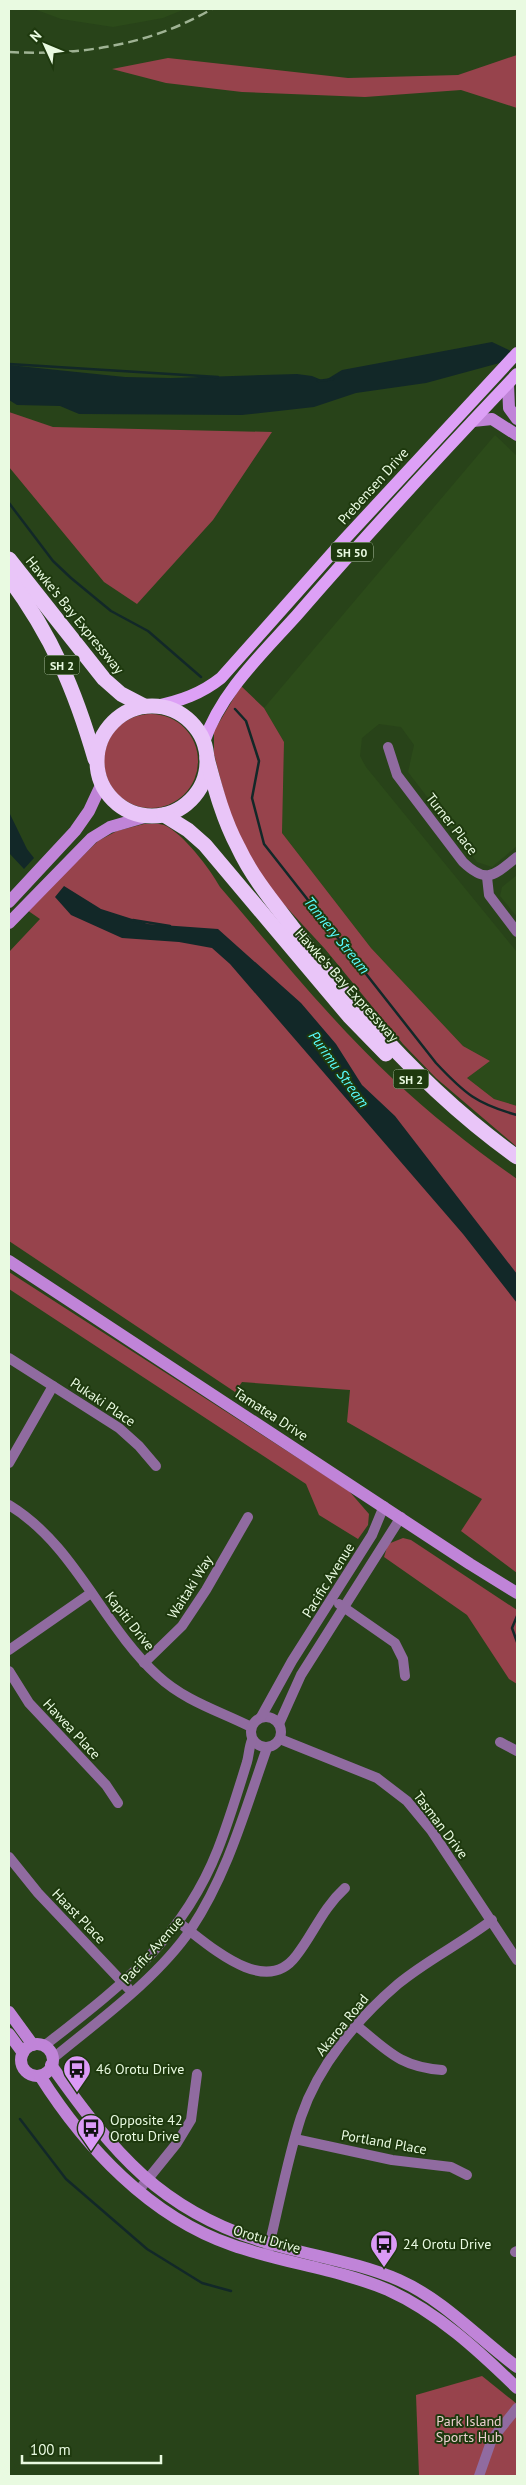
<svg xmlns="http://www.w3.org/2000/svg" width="526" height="2485" font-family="'PT Sans',sans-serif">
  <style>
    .built { fill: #2c4b1a }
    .green { fill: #97434c }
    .water { fill: #122828 }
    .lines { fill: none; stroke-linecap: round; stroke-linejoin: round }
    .stream { stroke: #122828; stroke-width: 2.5 }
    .street { stroke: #906ba0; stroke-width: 10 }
    .secondary { stroke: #c084d8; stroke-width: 12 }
    .primary { stroke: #dda0f6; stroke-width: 12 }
    .highway { stroke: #e9c5f8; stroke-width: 15 }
    .rail { stroke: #9fb394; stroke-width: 2.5; stroke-dasharray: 10 5; stroke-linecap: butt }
    .labels { text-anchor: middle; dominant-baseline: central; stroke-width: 4; stroke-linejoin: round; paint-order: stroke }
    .shield { fill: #1e390e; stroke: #acc0a2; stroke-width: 1 }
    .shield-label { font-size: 12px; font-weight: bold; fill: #e9fae1 }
    .street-label { font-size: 14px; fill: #e9fae1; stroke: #1e390e }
    .poi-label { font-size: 14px; fill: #e9fae1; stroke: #1e390e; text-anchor: start }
    .park-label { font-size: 14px; fill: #edcfd0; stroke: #1e390e }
    .water-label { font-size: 15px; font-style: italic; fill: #59feff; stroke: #1e390e }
  </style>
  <rect width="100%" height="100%" fill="#284319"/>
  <g class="built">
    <path d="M34,9H185L163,18L113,27L61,19Z"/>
    <path d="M495,435L517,456V846L492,867L477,862L408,772L414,745L401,727L379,724L362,738L360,756L366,767L517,952V1106L494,1099L467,1078L490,1061L463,1046L371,948L282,833L284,742L264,708Z"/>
    <path d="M517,875V917L500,896L502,887Z"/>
  </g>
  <g class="green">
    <path d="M517,55V108L461,90L365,97L242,92L166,83L112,69L168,58L348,78L458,75Z"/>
    <path d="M9,412L53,427L272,432L213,520L137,604L104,582L9,467Z"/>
    <path d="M241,686L264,708L284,742L282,833L371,948L463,1046L490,1061L467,1078L494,1099L517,1106V1147L436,1078L403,1044L325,949L267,886L246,850L229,812L214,754V731Z"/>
    <circle cx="151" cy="761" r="47"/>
    <path d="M144,824C151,824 158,823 164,825C183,833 210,869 220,887C276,952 330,1020 393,1079C432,1116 473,1148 517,1179V1573L461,1531L482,1499L347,1422L350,1390L242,1382L235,1392L9,1241V952L40,919L27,910L98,841L117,831Z"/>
    <path d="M9,1272L349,1491L369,1514L368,1525L358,1539L319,1515L306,1484L9,1289Z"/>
    <path d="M403,1538L411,1540L517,1610V1684L509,1679L467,1615L384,1557L388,1544Z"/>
    <path d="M482,2376L517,2404V2476H419L416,2395Z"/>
  </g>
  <g class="water">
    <path d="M492,342L515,353L507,361L426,383L356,393L314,407L242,415L79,414L60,406L17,405L9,400V365L125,377L171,378L297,374L312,376L324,381L342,370Z"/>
    <path d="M9,812L27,849L34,858L24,869L9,853Z"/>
    <path d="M64,886L101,909L148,924L218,929L301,1003L336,1044L362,1085L395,1116L517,1274V1303L463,1234L230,964L212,948L179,942L122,938L71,915L55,897Z"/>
  </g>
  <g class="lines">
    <g class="stream">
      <path d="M9,364L218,377"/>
      <path d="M318,381L333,379"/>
      <path d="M9,503L53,561L71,578L111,611L148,631L201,677"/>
      <path d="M235,709L246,721L259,761L252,798L264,844L436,1063C465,1094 477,1104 517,1115"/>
      <path d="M133,920L170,926"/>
      <path d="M517,1616L512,1628L517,1642"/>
      <path d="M20,2119L66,2179L147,2249L202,2283L231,2291"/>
    </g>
    <g class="street">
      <path d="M388,747L397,775L463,862C487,885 494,875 517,857"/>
      <path d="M487,877L489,895L517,932"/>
      <path d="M9,1358L119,1428L139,1446L156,1466"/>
      <path d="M9,1463L53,1386"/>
      <path d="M9,1505C75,1545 102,1625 158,1676C185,1701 219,1711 251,1727"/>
      <path d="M339,1604L395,1643L403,1659L405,1676"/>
      <path d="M9,1650L91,1593"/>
      <path d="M144,1663L182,1626L206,1590L248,1517"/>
      <path d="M9,1671L29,1703L106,1785L118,1803"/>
      <circle cx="266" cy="1732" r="15"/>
      <path d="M261,1717L292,1661L372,1535L384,1506"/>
      <path d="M279,1724L301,1675L401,1517"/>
      <path d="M280,1739L377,1778L407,1801L431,1830L517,1960"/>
      <path d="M500,1742L517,1751"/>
      <path d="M9,1857L38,1893L128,1988"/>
      <path d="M178,1922C206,1942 264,1999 296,1956C314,1933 322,1909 345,1888"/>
      <path d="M357,2026C388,2051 400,2067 442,2070"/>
      <path d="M44,2046C118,1988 182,1941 218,1849C229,1821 238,1791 247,1762C249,1755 249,1747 252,1740"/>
      <path d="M52,2059C98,2021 157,1979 191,1929C228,1873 245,1810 267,1748"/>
      <path d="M295,2139L392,2160L451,2167L467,2175"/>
      <path d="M139,2190L177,2143L191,2120L197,2074"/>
      <path d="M268,2250C279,2206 287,2160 301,2117C318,2066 357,2019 398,1984C427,1960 462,1943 492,1920"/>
      <path d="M515,2252L517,2251"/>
      <path d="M479,2476L492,2439L517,2408"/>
    </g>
    <g class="secondary">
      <path d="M508,384L509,408L517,419"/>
      <path d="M473,421L492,419L517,435"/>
      <path d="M9,902L75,831L89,811L102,783"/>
      <path d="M9,923L92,838L110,827L148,816"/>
      <path d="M9,1261L470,1564L517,1593"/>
      <path d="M9,2012L33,2045"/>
      <path d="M9,2034L23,2053"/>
      <circle cx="37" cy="2060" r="16"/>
      <path d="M51,2065C113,2152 161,2212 268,2243C312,2256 357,2262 399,2280C444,2300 478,2338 517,2367"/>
      <path d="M40,2076C85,2147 150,2217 232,2245C283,2263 338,2269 388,2290C437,2312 479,2351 517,2388"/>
    </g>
    <g class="primary">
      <path d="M156,706C180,701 201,694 221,678L342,542L517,353"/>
      <path d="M204,742C221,692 262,654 297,615C368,533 442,453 517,374"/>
    </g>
    <g class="highway">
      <path d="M9,559L104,679L121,694L144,706"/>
      <path d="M9,578C52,636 75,690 95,759"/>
      <circle cx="152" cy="761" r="55"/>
      <path d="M207,758C215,788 223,819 238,847C252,877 273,902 293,928C357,1014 430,1095 517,1157"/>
      <path d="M164,815L188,830L205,845L349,1016L386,1054"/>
    </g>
    <path class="rail" d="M9,52C80,56 150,45 212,9"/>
  </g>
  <defs>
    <g id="bus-pin" transform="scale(1.4375)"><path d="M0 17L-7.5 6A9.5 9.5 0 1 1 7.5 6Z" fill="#db9af6" stroke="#1e390e"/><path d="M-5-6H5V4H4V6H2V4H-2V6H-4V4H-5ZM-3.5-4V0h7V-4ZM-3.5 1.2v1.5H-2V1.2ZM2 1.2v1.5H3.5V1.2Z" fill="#111"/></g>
  </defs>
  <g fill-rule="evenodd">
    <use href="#bus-pin" x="77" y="2069"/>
    <use href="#bus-pin" x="91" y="2128"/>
    <use href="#bus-pin" x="384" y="2244"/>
  </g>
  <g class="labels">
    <g class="shield">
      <rect x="331" y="542.5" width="42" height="19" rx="4"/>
      <rect x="44.5" y="655.5" width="35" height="19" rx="4"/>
      <rect x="393.5" y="1069.5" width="35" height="19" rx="4"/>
    </g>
    <g class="shield-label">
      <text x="352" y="552">SH 50</text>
      <text x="62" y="665">SH 2</text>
      <text x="411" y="1079">SH 2</text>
    </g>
    <g class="street-label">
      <text transform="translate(373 486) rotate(-48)">Prebensen Drive</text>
      <text transform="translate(75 615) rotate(51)">Hawke's Bay Expressway</text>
      <text transform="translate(452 824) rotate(52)">Turner Place</text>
      <text transform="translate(347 985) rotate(48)">Hawke's Bay Expressway</text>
      <text transform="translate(103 1402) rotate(34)">Pukaki Place</text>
      <text transform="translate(271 1414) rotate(33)">Tamatea Drive</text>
      <text transform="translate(328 1580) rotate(-58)">Pacific Avenue</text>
      <text transform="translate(190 1587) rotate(-58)">Waitaki Way</text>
      <text transform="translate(130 1621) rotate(52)">Kapiti Drive</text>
      <text transform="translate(72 1729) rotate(47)">Hawea Place</text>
      <text transform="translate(441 1825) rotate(53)">Tasman Drive</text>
      <text transform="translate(79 1916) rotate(46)">Haast Place</text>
      <text transform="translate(152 1950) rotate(-48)">Pacific Avenue</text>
      <text transform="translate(342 2025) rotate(-51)">Akaroa Road</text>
      <text transform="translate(384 2142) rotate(10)">Portland Place</text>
      <text transform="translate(267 2239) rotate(16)">Orotu Drive</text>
    </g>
    <g class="poi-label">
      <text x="96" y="2069">46 Orotu Drive</text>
      <text x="110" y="2120">Opposite 42<tspan x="110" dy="16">Orotu Drive</tspan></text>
      <text x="403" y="2244">24 Orotu Drive</text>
    </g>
    <g class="park-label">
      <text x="469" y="2421">Park Island<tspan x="469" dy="16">Sports Hub</tspan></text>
    </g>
    <g class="water-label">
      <text transform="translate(337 935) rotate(51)">Tannery Stream</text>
      <text transform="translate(339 1069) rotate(54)">Purimu Stream</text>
    </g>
  </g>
  <rect width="526" height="2485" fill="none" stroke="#e9fae1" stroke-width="20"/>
  <g transform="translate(45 45) rotate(314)" stroke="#1e390e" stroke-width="4" paint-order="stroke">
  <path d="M0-4L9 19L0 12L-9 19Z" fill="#e9fae1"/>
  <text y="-8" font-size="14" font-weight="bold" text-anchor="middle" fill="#e9fae1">N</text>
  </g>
  <path d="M22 2455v8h139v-8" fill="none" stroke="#e9fae1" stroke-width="2.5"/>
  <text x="30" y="2455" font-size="15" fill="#e9fae1" stroke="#1e390e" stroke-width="4" paint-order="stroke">100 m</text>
</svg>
